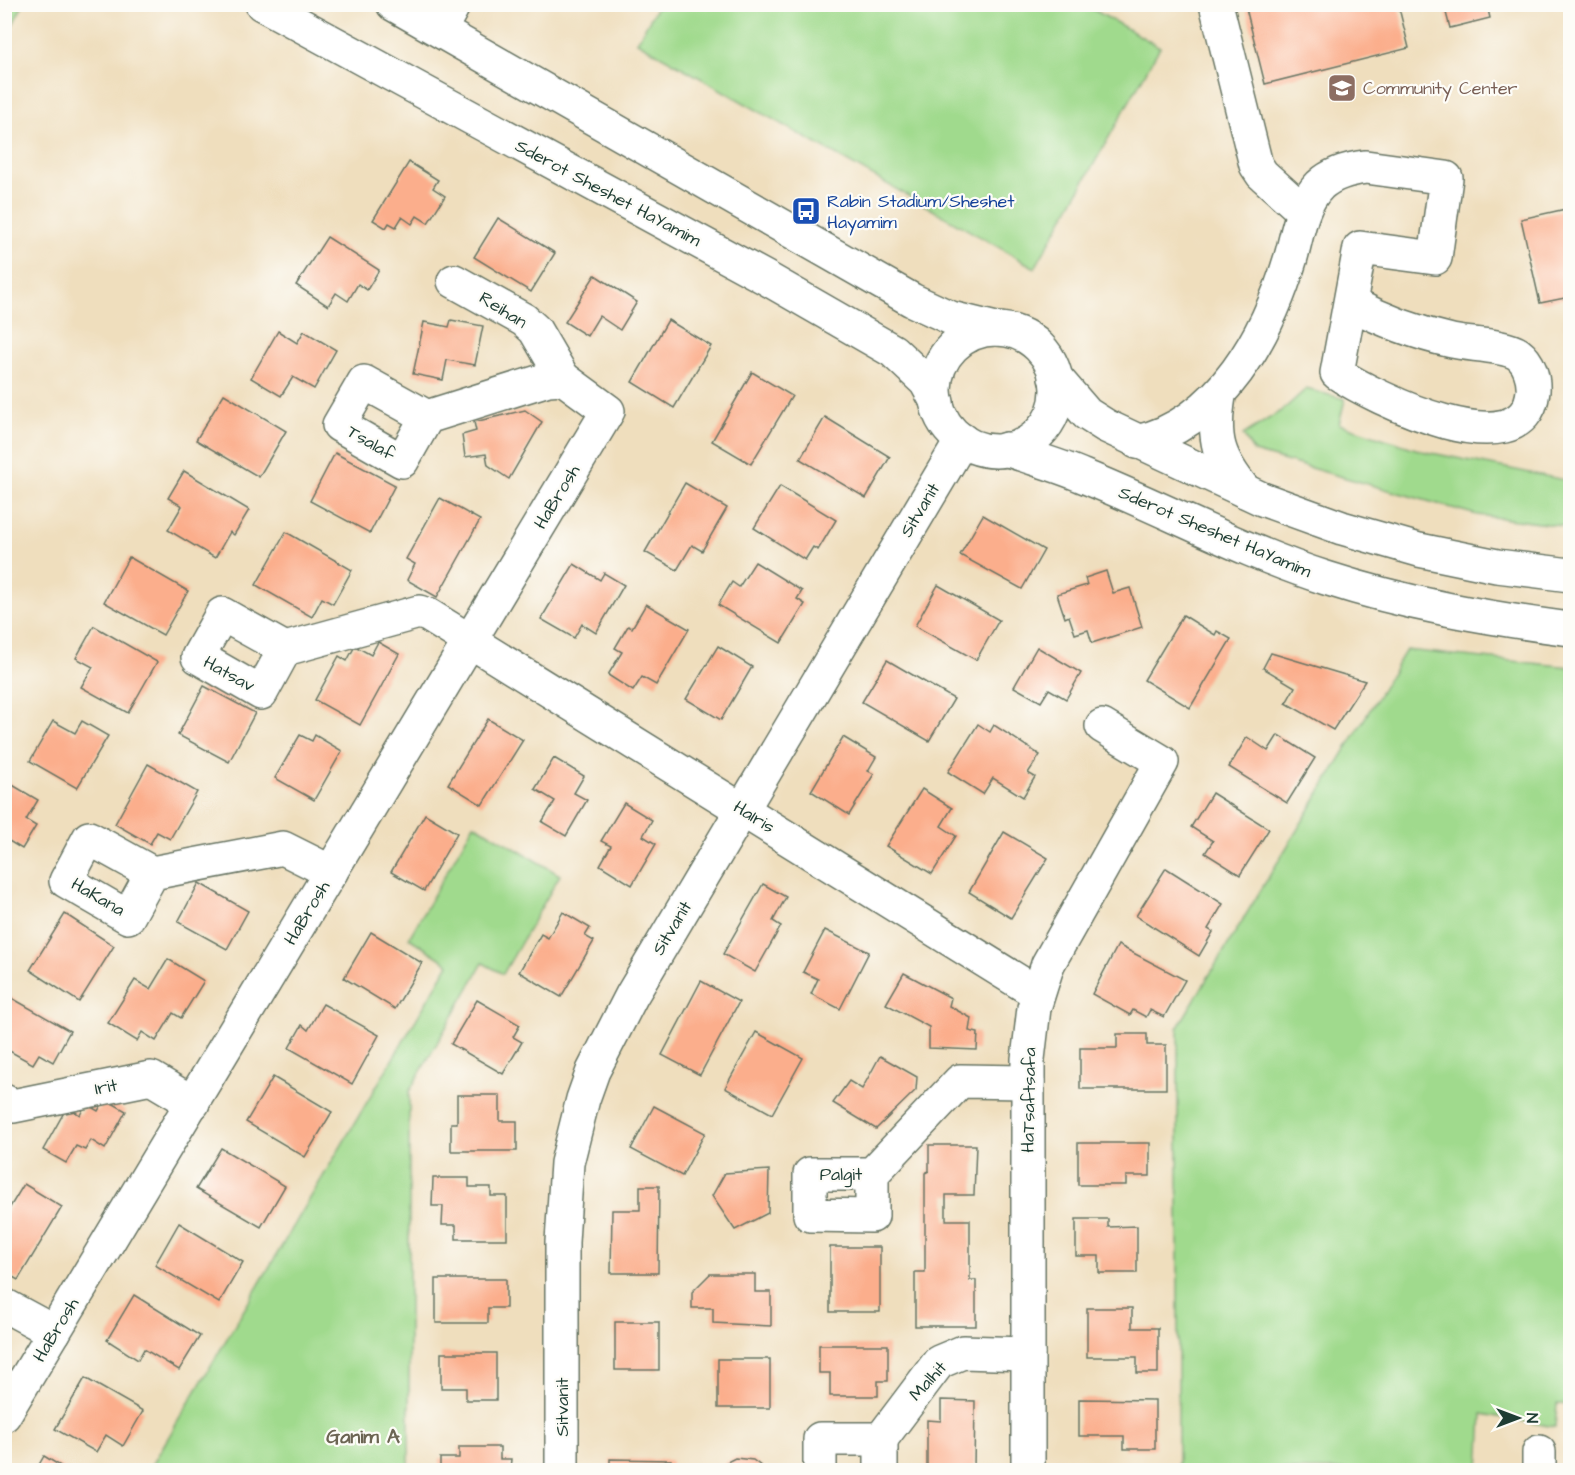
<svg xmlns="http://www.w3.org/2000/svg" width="1575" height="1475" font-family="'Architects Daughter',sans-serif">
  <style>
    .green { fill: #a0da8d; stroke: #608c60; stroke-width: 1.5 }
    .building { fill: #fbae8c }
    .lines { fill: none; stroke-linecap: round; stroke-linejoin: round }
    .minor-casing { stroke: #687564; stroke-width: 36 }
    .major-casing { stroke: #687564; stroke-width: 36 }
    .minor { stroke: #fff; stroke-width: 33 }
    .major { stroke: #fff; stroke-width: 33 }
    .labels { text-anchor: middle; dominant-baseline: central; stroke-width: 4.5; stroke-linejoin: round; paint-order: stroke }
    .education-label { font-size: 18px; fill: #785e54; stroke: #fdfcf7; text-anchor: start }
    .street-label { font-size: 18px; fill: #1f3d34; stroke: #fdfcf7 }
    .transit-label { font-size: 18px; fill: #164399; stroke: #fdfcf7; text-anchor: start }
    .neighbourhood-label { font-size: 20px; font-weight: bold; fill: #6c6553; stroke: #fdfcf7 }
  </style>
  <rect width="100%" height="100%" fill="#fdfcf7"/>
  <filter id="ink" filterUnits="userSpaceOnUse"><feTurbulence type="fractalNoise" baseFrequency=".0167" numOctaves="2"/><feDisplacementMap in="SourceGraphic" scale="12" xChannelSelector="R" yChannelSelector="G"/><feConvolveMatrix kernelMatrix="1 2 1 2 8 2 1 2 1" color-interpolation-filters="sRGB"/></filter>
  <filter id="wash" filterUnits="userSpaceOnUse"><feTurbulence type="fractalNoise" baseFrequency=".008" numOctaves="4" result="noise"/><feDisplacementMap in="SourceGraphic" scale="24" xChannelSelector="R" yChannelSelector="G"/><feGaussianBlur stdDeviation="1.35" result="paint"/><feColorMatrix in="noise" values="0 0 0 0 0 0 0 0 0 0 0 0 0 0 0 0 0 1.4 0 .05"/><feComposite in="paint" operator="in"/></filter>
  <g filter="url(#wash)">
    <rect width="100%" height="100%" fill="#efdebd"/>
    <g class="green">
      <path d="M5,4L23,5L5,39L4,5Z"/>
      <path d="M1085,5L1160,47L1035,268L637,42L658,5Z"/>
      <path d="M1306,389L1345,399L1339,424L1422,451L1570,481V527L1477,515L1254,452L1243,435L1284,409Z"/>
      <path d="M1406,650L1570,667V1405L1557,1404L1555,1427L1482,1414L1479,1470H1178V1027Z"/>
      <path d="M474,824L560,875L503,974L483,963L409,1092V1470H149L449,964L409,938Z"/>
    </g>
    <g id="blocks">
      <g class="building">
        <path d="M1245,4H1398L1409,48L1265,84Z"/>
        <path d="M1444,5H1487L1490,18L1450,28Z"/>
        <path d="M409,162L438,180L433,188L445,196L428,223L417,216L412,224L402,217L396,227L389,223L386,228L373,220Z"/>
        <path d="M1570,208V297L1540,303L1521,219Z"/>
        <path d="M498,218L555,253L531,292L474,257Z"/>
        <path d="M327,237L379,270L367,290L358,284L348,301L336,293L328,306L296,285Z"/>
        <path d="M595,275L637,302L620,330L599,316L587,336L565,322Z"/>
        <path d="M451,320L483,326L475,365L447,360L443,380L413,374L424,322L449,327Z"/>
        <path d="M668,320L711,346L674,408L632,382Z"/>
        <path d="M278,331L297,343L304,331L336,350L314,389L293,377L281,396L251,378Z"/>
        <path d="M752,372L792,396L751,464L712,441Z"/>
        <path d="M224,394L286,431L259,477L196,440Z"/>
        <path d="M525,410L542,422L509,479L488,465L486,454L465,457L462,435L476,431L474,422Z"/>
        <path d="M825,417L890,457L866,498L800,459Z"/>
        <path d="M335,453L395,485L370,533L310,501Z"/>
        <path d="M184,471L249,510L234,535L230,532L215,558L168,530L182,506L168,498Z"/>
        <path d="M685,483L727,508L702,551L692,545L677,570L645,552Z"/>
        <path d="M780,486L836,520L818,550L813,547L805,560L754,528Z"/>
        <path d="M440,498L480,520L437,597L407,580L415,564L406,559Z"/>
        <path d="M983,515L1044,550L1022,589L960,555Z"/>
        <path d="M286,532L352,570L333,604L322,598L312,617L256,585Z"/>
        <path d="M129,557L188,591L163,635L104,602Z"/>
        <path d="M755,562L802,591L797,599L805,604L781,643L718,605L732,582L739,587Z"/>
        <path d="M574,564L600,580L604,573L624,585L596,633L582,624L574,638L541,619Z"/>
        <path d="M1106,571L1113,593L1130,588L1142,627L1092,643L1088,630L1075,634L1069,616L1065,618L1057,594L1087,585L1085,578Z"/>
        <path d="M938,585L999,620L976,660L915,626Z"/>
        <path d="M646,604L689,629L656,685L642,677L633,691L608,675L622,652L615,648L628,626L632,628Z"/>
        <path d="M1183,615L1215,635L1217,631L1231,639L1190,708L1144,680Z"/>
        <path d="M94,626L157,662L128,713L81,687L93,667L76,658Z"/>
        <path d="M378,642L399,654L360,725L315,700L339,656L347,661L355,646L371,655Z"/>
        <path d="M718,646L752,667L721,720L686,699Z"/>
        <path d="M1037,647L1081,673L1066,699L1049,689L1041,702L1014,687Z"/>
        <path d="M1271,653L1365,681L1333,730L1286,703L1295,687L1263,668Z"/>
        <path d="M887,660L954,699L929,741L862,702Z"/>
        <path d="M204,686L255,713L229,762L178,735Z"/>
        <path d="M488,719L523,740L482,805L448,784Z"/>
        <path d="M53,721L75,733L82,721L108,736L77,788L30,761Z"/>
        <path d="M978,724L990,732L994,725L1040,755L1028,773L1035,777L1023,797L993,778L983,794L948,772Z"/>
        <path d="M300,735L312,741L315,735L342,751L314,800L275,778Z"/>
        <path d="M1278,735L1315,758L1287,803L1229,767L1247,737L1268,751Z"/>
        <path d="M843,737L876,757L868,771L874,774L849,815L811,791Z"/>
        <path d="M554,758L584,776L574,793L587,800L566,836L542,822L555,801L535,789Z"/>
        <path d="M148,764L197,792L170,839L157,832L150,844L115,824Z"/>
        <path d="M4,780L38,800L26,820L36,826L22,849L4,838Z"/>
        <path d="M922,789L952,808L941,826L956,836L932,874L886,846Z"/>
        <path d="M1212,793L1269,829L1240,875L1205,853L1213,841L1191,827Z"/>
        <path d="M624,803L652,820L643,836L656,844L632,885L600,865L611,846L601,841Z"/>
        <path d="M425,814L457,833L424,891L391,872Z"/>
        <path d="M1004,832L1048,858L1011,918L969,892Z"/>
        <path d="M1166,868L1223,904L1208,929L1213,932L1199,956L1136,916Z"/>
        <path d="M199,883L248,911L227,949L178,922Z"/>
        <path d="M763,884L786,897L773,921L781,926L755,972L723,954Z"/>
        <path d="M563,912L590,928L585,936L594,941L561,997L519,972L541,934L548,938Z"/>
        <path d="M65,914L114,946L79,1002L30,970Z"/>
        <path d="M825,930L869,952L840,1009L811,994L818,979L803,972Z"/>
        <path d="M371,932L422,963L395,1009L344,978Z"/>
        <path d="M1118,945L1185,980L1164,1017L1150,1010L1146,1017L1133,1010L1130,1015L1092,994Z"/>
        <path d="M168,959L204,981L181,1018L173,1013L156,1041L142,1032L137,1041L108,1023L135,980L150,989Z"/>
        <path d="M904,973L951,998L949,1006L971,1018L969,1031L978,1033L977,1050L929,1048V1027L886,1004Z"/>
        <path d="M701,981L739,1002L700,1075L662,1055Z"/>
        <path d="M10,997L70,1031L53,1062L39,1054L33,1064L4,1048V1037L10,1029L5,1026V1007Z"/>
        <path d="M477,1000L520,1025L513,1037L522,1042L503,1074L451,1044Z"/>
        <path d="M323,1004L379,1035L352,1084L289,1048L302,1025L308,1030Z"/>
        <path d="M756,1032L803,1058L772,1114L725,1088Z"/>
        <path d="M1117,1034H1147V1045H1166V1089H1080V1048H1117Z"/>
        <path d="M880,1056L917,1077L916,1090L876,1129L833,1103L849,1081L862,1089Z"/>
        <path d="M273,1077L332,1112L305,1157L246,1122Z"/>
        <path d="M457,1095H500V1121H517V1151H451V1123H457Z"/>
        <path d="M105,1099L126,1111L105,1149L91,1140L85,1150L76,1146L66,1163L43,1150L67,1107L80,1115L86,1104L98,1111Z"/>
        <path d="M654,1106L705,1133L682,1176L631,1149Z"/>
        <path d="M1078,1143H1150V1176H1126V1185H1078Z"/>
        <path d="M929,1145H976L974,1195H946V1220H970V1280H976V1326H915V1272H925V1173L929,1171Z"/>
        <path d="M221,1148L285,1186L261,1227L196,1189Z"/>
        <path d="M769,1170L768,1213L735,1230L712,1196L725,1173Z"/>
        <path d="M433,1178H469V1187H491V1196H507V1239H456V1225H442L443,1206H432Z"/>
        <path d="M24,1184L62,1207L18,1280L4,1272V1217Z"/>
        <path d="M640,1186H659L658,1273H611L612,1210H640Z"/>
        <path d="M1076,1219H1108V1227L1137,1226V1273H1099V1256H1076Z"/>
        <path d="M179,1223L243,1262L219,1303L155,1265Z"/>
        <rect x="830" y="1247" width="50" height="65"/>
        <path d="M710,1274H755V1292H771V1326L713,1323V1308H692V1292Z"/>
        <path d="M436,1279H506V1308H488V1323H436Z"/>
        <path d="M134,1295L200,1336L179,1370L144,1349L138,1360L107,1340Z"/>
        <path d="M1087,1308H1132V1328H1158V1373H1137V1357H1087Z"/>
        <rect x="615" y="1322" width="44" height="48"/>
        <path d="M819,1345H888V1381H878V1396H830V1373H819Z"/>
        <path d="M441,1353H496V1400H466V1388H441Z"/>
        <rect x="718" y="1359" width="52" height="49"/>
        <path d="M85,1378L143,1411L123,1446L106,1435L96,1452L55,1429Z"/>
        <path d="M1079,1399L1155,1400V1449H1124V1436H1079Z"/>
        <path d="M941,1400L975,1401L974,1470H927V1420L941,1421Z"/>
        <path d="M459,1447H500V1459H511L510,1470H440V1458H459Z"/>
        <path d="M44,1456L67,1470H36Z"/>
        <path d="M735,1458L753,1460L766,1470H718L725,1463Z"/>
        <path d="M610,1459L671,1460V1470H610Z"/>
      </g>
    </g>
  </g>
  <g filter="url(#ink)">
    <use href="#blocks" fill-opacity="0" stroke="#687564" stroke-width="1.5"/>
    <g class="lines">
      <g class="minor-casing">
        <g id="minor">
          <path d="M1216,4L1256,165L1262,174L1303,211"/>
          <path d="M440,30L454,4"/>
          <path d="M454,281L524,320L535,330L563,378"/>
          <path d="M1219,396C1212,439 1218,458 1245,491"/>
          <path d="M1137,442C1221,423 1268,334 1291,257C1298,232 1301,204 1320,185C1333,173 1349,169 1366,167L1446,178L1435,258L1360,248L1337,373C1372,397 1525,473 1533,391C1534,378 1529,362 1518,354C1505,345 1469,345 1452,341C1416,333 1382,320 1350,303"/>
          <path d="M285,649L261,693L198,657L222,614L285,649L419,612L428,615L1037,993"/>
          <path d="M152,873L128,917L66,881L89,838L152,873L283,848L331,872"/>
          <path d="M4,1101L13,1106L151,1078L193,1103"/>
          <path d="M872,1174H810V1215L872,1216V1174L960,1081L1028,1082"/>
          <path d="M4,1305L54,1332"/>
          <path d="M4,1415L608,411L563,378L548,379L427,417L402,461L339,425L364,382L427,417"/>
          <path d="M881,1439L939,1362L963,1352L1028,1354"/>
          <path d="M1539,1452V1470"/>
          <path d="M562,1470V1242L567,1163L583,1099L593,1071L632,995L962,440"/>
          <path d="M820,1470V1439H881V1470"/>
          <path d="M1028,1470V1059L1034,1008L1048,964L1162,762L1102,726"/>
        </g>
      </g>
      <g class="major-casing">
        <g id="major">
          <path d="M262,4L766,278L893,351L926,382L937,402"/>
          <path d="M393,4L912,300L951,318L996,329"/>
          <circle cx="996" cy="390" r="61"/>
          <path d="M1055,377L1087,414L1106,426L1262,499L1342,528L1419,550L1497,566L1570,575"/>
          <path d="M1006,449C1031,458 1058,465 1083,476C1165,509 1242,551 1326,578C1406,604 1487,618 1570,629"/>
        </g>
      </g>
      <use href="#minor" class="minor"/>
      <use href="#major" class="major"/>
    </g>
  </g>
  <defs>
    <g id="school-square" transform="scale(1.5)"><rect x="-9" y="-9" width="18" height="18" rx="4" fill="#8d6e63" stroke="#fdfcf7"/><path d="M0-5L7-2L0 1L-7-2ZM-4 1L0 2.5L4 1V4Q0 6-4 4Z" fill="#fff"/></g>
    <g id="bus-square" transform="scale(1.5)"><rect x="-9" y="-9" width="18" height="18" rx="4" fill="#1a4fb4" stroke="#fdfcf7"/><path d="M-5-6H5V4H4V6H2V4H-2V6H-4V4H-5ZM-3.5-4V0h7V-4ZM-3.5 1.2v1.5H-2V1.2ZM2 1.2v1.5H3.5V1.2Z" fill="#fff"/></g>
  </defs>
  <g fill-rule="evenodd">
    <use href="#school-square" x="1342" y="88"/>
    <use href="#bus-square" x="806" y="211"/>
  </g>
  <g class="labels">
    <g class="education-label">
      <text x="1363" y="88">Community Center</text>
    </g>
    <g class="street-label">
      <text transform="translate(608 193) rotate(28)">Sderot Sheshet HaYamim</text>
      <text transform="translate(503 310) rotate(32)">Reihan</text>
      <text transform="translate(371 443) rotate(30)">Tsalaf</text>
      <text transform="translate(557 497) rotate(-59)">HaBrosh</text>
      <text transform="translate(920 510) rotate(-59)">Sitvanit</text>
      <text transform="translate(1215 532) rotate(23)">Sderot Sheshet HaYamim</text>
      <text transform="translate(229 674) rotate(29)">Hatsav</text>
      <text transform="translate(754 817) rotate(32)">HaIris</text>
      <text transform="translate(98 897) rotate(30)">HaKana</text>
      <text transform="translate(307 913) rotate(-59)">HaBrosh</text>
      <text transform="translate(672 928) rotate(-59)">Sitvanit</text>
      <text transform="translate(106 1087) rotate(-11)">Irit</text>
      <text transform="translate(1029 1100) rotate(-89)">HaTsaftsafa</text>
      <text x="841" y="1174">Palgit</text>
      <text transform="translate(56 1330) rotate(-59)">HaBrosh</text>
      <text transform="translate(928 1381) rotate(-48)">Malhit</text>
      <text transform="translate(562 1407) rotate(-90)">Sitvanit</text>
    </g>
    <g class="transit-label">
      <text x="827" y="201">Rabin Stadium/Sheshet<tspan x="827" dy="21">Hayamim</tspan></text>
    </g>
    <g class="neighbourhood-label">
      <text x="363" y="1437">Ganim A</text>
    </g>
  </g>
  <rect width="1575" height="1475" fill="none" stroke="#fdfcf7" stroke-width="24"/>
  <g transform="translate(1518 1418) rotate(90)" stroke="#fdfcf7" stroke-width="4.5" paint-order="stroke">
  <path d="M0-4.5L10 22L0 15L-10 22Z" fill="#1f3d34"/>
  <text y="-9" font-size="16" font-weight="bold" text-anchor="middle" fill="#1f3d34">N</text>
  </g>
</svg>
